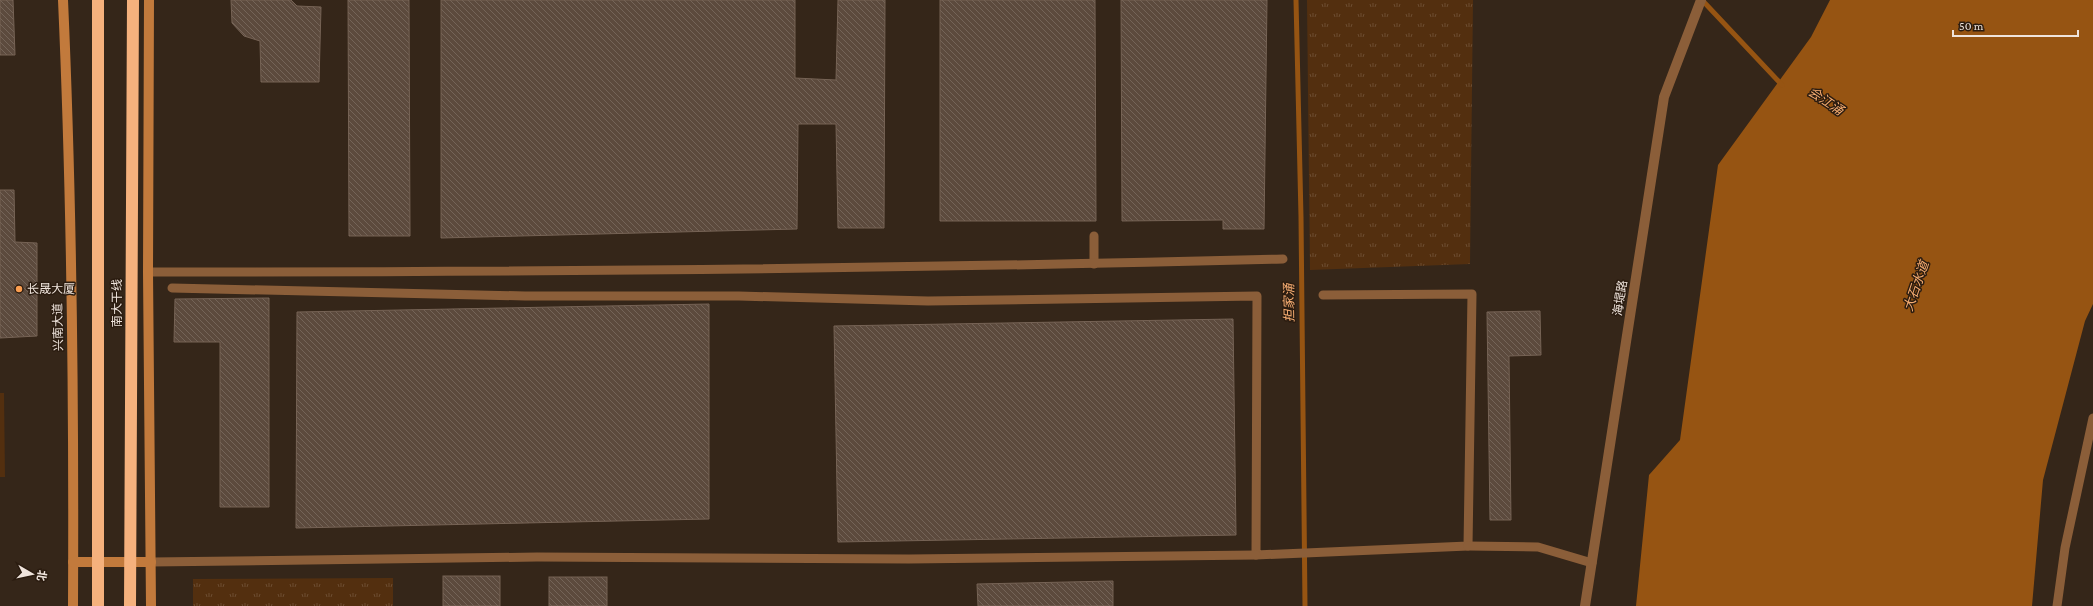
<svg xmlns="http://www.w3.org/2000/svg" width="2093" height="606" font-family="'Crimson Pro','Noto Sans SC',serif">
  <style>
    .grass { fill: url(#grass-tufts) }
    .park { fill: #532f0f }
    .water { fill: #965412 }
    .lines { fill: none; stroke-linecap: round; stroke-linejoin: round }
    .stream { stroke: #965412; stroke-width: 5 }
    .building { fill: url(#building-back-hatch); stroke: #766355 }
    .lane { stroke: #8b5e39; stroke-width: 9 }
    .street { stroke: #8b5e39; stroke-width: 10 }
    .secondary { stroke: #c27a3c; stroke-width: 10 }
    .highway-bridge { stroke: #f5b17d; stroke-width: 12 }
    .poi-dot { fill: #fb9e50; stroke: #2b1c10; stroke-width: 1.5 }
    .labels { text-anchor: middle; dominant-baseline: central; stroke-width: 3; stroke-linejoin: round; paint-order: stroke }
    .poi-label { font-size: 12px; fill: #efe4dc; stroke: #2b1c10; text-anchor: start }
    .street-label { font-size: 12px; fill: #efe4dc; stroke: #2b1c10 }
    .water-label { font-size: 13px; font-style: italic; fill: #f7ad72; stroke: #2b1c10 }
  </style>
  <defs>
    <pattern id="grass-tufts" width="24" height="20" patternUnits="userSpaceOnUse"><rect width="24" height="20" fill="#532f0f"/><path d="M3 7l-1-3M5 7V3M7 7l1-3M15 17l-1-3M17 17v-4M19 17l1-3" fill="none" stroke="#6c4d31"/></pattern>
    <pattern id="building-back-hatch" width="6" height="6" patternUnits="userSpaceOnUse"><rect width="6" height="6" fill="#5c4a3d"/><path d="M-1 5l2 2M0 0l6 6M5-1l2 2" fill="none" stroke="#746458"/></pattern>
  </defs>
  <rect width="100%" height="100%" fill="#352619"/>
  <g class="grass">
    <path d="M1307,0H1473L1470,264L1310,270Z"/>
    <path d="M393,578V606H193V579Z"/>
  </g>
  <path class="park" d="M0,393H4L5,477H0Z"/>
  <path class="water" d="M1830,0H2093V304L2085,321L2043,480L2032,606H1636L1649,475L1680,440L1718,165L1811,37Z"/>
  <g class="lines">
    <g class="stream">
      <path d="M1296,0L1301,217L1305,606"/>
      <path d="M1702,0L1782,85"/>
    </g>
  </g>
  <g class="building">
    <path d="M0,0H13L15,55H0Z"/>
    <path d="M231,0H291L297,6L321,7L319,82H261L260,41L244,36L232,23Z"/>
    <path d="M348,0H409L410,236H349Z"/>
    <path d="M441,0H795V78L836,80L838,0H885L884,228H838L836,124H798L797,229L441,238Z"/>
    <path d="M940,0H1095L1096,221H940Z"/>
    <path d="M1121,0H1267L1264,229H1223V220L1122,221Z"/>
    <path d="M0,190H14L15,242L37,243V336L0,338Z"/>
    <path d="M269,298V507H220V342H174L175,299Z"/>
    <path d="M709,304V519L296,528L297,312Z"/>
    <path d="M1540,311L1541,355L1509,356L1511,520H1490L1487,312Z"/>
    <path d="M1233,319L1236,535L838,542L834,326Z"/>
    <rect x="443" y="576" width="57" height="30"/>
    <rect x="549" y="577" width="58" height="29"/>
    <path d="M1113,581V606H978L977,584Z"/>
  </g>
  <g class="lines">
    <g class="lane">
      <path d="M1094,236V264"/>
      <path d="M148,272C526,272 905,269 1283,259"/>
      <path d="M172,288L525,296H739L928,301L1257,296L1256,555L1468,546L1472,294L1323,295"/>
      <path d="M1468,546L1538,547L1592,563"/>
      <path d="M151,562L537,557L909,559L1256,555"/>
      <path d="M2057,606L2065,548L2093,418"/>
    </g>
    <path class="street" d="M1585,606L1664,97L1701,0"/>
    <g class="secondary">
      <path d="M63,0C72,202 74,404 73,606"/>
      <path d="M149,0L148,272L151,606"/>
      <path d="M73,562H151"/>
    </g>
    <g class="highway-bridge">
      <path d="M98,0V606"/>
      <path d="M130,606L133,0"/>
    </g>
  </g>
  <circle class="poi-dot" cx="19" cy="289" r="4"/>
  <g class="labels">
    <g class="poi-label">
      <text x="27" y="289">长晟大厦</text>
    </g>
    <g class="street-label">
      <text transform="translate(1620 298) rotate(-81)">海堤路</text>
      <text transform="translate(117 303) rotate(-90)">南大干线</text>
      <text transform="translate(58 327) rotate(-91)">兴南大道</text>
    </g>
    <g class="water-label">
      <text transform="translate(1826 101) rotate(34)">会江涌</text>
      <text transform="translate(1916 286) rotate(-71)">大石水道</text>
      <text transform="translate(1289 303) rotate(-91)">担家涌</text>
    </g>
  </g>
  <g transform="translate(32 574) rotate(99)" stroke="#2b1c10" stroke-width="3" paint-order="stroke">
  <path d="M0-3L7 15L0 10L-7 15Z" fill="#efe4dc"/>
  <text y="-6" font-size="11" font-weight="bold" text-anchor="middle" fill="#efe4dc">北</text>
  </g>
  <path d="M1953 30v6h125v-6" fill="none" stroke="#efe4dc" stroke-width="2"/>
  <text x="1959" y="30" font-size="12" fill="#efe4dc" stroke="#2b1c10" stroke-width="3" paint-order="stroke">50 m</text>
</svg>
